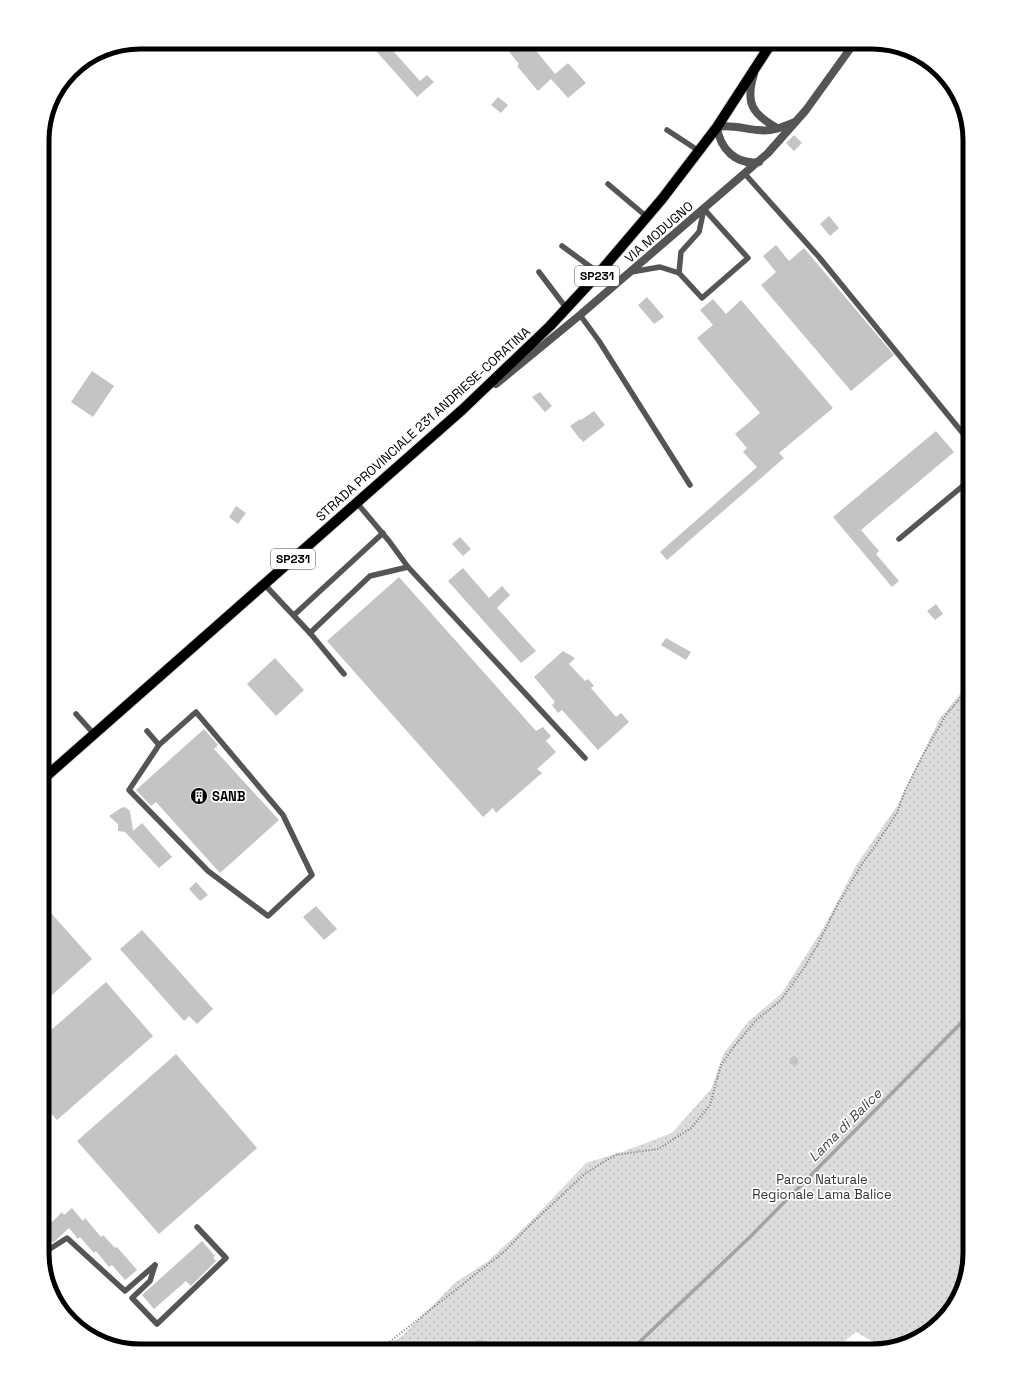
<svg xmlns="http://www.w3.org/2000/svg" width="1012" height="1393" font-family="'Space Grotesk',sans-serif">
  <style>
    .park { fill: url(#park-dots) }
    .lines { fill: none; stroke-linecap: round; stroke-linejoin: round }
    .stream { stroke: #a3a3a3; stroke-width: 3.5 }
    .building { fill: #c4c4c4 }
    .primary-casing { stroke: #dbdbdb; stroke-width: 12 }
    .path { stroke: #777; stroke-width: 2; stroke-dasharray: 1 2; stroke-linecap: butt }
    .service { stroke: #555; stroke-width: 5.5 }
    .tertiary { stroke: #555; stroke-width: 8 }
    .primary { stroke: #000; stroke-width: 10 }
    .labels { text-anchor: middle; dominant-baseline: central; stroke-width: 3.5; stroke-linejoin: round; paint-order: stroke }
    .shield { fill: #fff; stroke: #4c4c4c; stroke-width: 1 }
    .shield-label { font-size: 12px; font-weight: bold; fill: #000 }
    .street-label { font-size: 13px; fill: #000; stroke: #fff }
    .poi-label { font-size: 13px; font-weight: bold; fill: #000; stroke: #fff; text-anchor: start }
    .park-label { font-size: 13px; fill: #333; stroke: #fff }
    .water-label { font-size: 14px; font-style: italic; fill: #444; stroke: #fff }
    .rim { fill: none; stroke: #000; stroke-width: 5 }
  </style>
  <defs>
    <pattern id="park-dots" width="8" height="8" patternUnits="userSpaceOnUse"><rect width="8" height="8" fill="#dcdcdc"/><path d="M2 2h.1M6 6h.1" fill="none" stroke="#bbb" stroke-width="1.8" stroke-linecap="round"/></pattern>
  </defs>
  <rect width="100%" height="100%" fill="#fff"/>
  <path class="park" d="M970,682V1253L957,1302L921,1338L884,1348L856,1332L832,1351H377L402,1336L456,1282L487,1262L532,1220L586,1163L622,1152L672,1133L711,1089L724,1053L748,1022L782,993L825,925L857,864L897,806L940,718Z"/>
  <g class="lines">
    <path class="stream" d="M630,1351L751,1236L970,1014"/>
  </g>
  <g class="building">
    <path d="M368,42H385L420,81L427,75L434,82L417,97Z"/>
    <path d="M501,42H529L555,74L568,63L586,83L568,98L551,79L538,91L517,66L519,64Z"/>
    <path d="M498,97L508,105L501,113L491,105Z"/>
    <path d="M794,135L802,143L794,151L786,143Z"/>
    <path d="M829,216L839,228L830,236L820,224Z"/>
    <path d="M776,245L789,261L804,248L894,355L851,391L761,285L776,272L763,256Z"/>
    <path d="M647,297L664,317L654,324L638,305Z"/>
    <path d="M713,299L726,314L741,300L833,408L779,453L784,458L667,560L660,552L757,467L743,452L747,448L735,434L760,413L697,338L713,325L700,310Z"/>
    <path d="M92,371L114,386L93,417L71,402Z"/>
    <path d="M540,392L552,406L545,412L532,397Z"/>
    <path d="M594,411L605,425L583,442L581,439H580L570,426L580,419L581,420Z"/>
    <path d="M936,431L954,452L861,530L879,551L876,554L899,581L892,587L833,517Z"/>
    <path d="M236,506L246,513L238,524L229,517Z"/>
    <path d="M460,537L471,549L463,556L452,544Z"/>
    <path d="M463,568L489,598L502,586L510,595L497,608L536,651L521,663L448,581Z"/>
    <path d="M399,577L536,731L543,727L551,736L546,741L556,752L537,769L542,773L496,813L493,808L483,817L327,641Z"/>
    <path d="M936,604L943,614L935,620L927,611Z"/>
    <path d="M666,638L691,652L686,660L661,645Z"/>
    <path d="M563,651L575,658L569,664L585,681L588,679L594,686L591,688L616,717L621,713L629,722L598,750L562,710L558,713L552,705L555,702L534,677Z"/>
    <path d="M275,658L304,690L276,716L247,684Z"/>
    <path d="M204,729L218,745L214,749L279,820L220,873L156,802L151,806L136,790Z"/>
    <path d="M125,807L130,811L133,831L142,823L172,857L159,868L125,832L118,831V824L109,816L121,808Z"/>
    <path d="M196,882L208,895L200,901L189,889Z"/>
    <path d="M42,903L92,959L42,1004Z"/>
    <path d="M316,906L337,929L324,940L303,917Z"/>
    <path d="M142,930L213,1009L197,1024L189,1016L184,1021L120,949Z"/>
    <path d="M106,982L153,1036L57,1120L42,1103V1038Z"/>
    <path d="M176,1054L257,1148L159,1234L77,1141Z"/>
    <path d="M794,1055L798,1059V1063L795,1067L789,1063V1060Z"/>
    <path d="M72,1208L83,1221L85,1218L101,1237L103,1235L115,1248L117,1247L137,1270L125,1280L112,1265L109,1267L96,1251L94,1253L80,1237L78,1239L69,1228L54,1242H52L50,1240L42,1248V1227L48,1222L50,1224L62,1212L64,1215Z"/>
    <path d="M202,1241L215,1256L213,1257L216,1261L191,1286L186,1281L154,1309L142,1295Z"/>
    <path d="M476,1340H481L486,1342L487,1346L484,1351H476L473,1347Z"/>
  </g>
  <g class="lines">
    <g class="primary-casing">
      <path id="primary" d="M42,780L462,410L550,326L599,273L662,199L717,127L772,42"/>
    </g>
    <path class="path" d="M378,1351L505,1251L531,1224L586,1173L615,1155L658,1149L691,1128L710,1105L721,1065L736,1044L756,1020L780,1001L802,971L817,946L837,906L862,864L875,846L897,813L905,791L923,755L946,715L970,686"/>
    <g class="service">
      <path d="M667,130L699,151"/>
      <path d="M745,174L819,257L970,442"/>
      <path d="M608,184L647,217"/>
      <path d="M562,246L599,273"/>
      <path d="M539,272L567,309"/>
      <path d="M631,272L660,267L679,273L681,252L699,232L704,209"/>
      <path d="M679,273L702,298L748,258L704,209"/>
      <path d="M580,315L599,341L690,485"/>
      <path d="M357,503L389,541L408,567"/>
      <path d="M899,539L970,480"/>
      <path d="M264,584L310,633L370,576L408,567L585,758"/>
      <path d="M294,615L383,533"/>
      <path d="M310,633L344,674"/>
      <path d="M76,714L94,734"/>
      <path d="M147,731L159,745L196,712L283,815L312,875L268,916L208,871L129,790L159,745"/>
      <path d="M42,1254L67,1238L125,1291L155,1265"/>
      <path d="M155,1265L150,1281L132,1298L157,1324L226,1258L197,1227"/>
    </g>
    <g class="tertiary">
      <path d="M754,74C745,103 752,114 777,128"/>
      <path d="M759,162C736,165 720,149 717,127C731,124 744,129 758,130C771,132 783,127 795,122"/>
      <path d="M496,384L580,315L768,153L806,110L855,42"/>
    </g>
    <use href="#primary" class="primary"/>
  </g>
  <defs>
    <g id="building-disc" transform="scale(0.9)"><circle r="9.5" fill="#000" stroke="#fff"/><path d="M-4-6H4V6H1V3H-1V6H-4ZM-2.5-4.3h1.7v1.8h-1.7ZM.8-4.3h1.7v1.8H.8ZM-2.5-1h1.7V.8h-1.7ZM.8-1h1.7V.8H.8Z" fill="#fff"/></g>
  </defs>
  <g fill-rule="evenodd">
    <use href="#building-disc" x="199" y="796"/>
  </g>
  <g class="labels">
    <g class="shield">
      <rect x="575" y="266" width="44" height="20" rx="3"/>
      <rect x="271" y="549" width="44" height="20" rx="3"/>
    </g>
    <g class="shield-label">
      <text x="597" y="276">SP231</text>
      <text x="293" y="559">SP231</text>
    </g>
    <g class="street-label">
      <text transform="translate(659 232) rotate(-41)">VIA MODUGNO</text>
      <text transform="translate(423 424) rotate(-42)">STRADA PROVINCIALE 231 ANDRIESE-CORATINA</text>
    </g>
    <g class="poi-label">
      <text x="212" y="796">SANB</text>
    </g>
    <g class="park-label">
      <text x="822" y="1179">Parco Naturale<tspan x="822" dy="15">Regionale Lama Balice</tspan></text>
    </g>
    <g class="water-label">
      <text transform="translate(845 1125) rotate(-45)">Lama di Balice</text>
    </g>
  </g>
  <path d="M0 0H1012V1393H0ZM140 49H872A91 91 0 0 1 963 140V1253A91 91 0 0 1 872 1344H140A91 91 0 0 1 49 1253V140A91 91 0 0 1 140 49Z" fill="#fff" fill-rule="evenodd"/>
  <path class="rim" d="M140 49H872A91 91 0 0 1 963 140V1253A91 91 0 0 1 872 1344H140A91 91 0 0 1 49 1253V140A91 91 0 0 1 140 49Z"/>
</svg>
